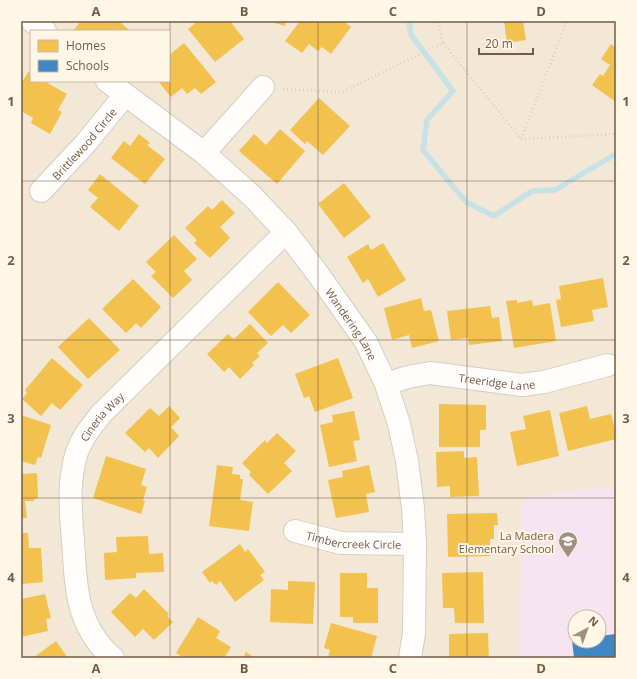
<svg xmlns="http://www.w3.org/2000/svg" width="637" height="679" font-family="'Open Sans',sans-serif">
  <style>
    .residential { fill: #f3e8d5; fill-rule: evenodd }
    .education { fill: #f4e5f0; fill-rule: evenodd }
    .homes { fill: #f2c14e }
    .schools { fill: #3f88c5 }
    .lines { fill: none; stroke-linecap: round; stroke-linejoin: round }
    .stream { stroke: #c7e2e7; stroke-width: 5.5 }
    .minor-casing { stroke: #d6ccc1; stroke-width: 24 }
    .path { stroke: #d8d0c8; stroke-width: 2.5; stroke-dasharray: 1 3; stroke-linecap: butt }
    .minor { stroke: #fefdfb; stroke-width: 22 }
    .grid { fill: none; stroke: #755a45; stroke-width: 1; stroke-opacity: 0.55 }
    .labels { text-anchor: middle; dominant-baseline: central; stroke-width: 4; stroke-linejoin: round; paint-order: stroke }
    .street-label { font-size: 11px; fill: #755a45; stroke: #fff7e6 }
    .poi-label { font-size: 11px; fill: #755a45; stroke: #fff7e6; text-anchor: end }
    .neatline { fill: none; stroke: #755a45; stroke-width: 1.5 }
    .grid-label { font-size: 13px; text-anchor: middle; font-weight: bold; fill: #755a45 }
  </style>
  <rect width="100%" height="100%" fill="#f7f1e6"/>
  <path class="residential" d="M21,21H616V486L522,498L520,658H21ZM31,31H169V81H31Z"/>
  <path class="education" d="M616,486V658H520L521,498ZM575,617H599V641H575Z"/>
  <g class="homes">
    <path d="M81,21H119L129,30L127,31H73Z"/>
    <path d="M198,21H230L244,39L215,62L188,29Z"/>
    <path d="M268,21H286L285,26Z"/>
    <path d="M300,21H343L351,27L331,54L322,47L318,51L309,44L302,53L285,41Z"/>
    <path d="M504,21H523L526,40L507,43Z"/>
    <path d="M184,43L216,82L201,94L195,88L187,94L182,88L171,97L158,81H169V55Z"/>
    <path d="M611,44L616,48V102L592,85L600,74L603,76L610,65L601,59Z"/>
    <path d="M28,72L31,73V81H44L67,94L58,110L62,112L50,134L31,123L33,118L21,111V84Z"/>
    <path d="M319,98L350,126L323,155L307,141L305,144L290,130Z"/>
    <path d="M280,129L305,151L277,184L239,151L254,134L266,145Z"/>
    <path d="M139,134L150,143L147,145L165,159L145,184L111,158L124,141L130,146Z"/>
    <path d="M100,174L139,206L119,231L90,207L98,198L88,190Z"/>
    <path d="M344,183L371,217L344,238L318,204Z"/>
    <path d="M222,200L235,213L220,227L230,238L210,258L194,243L197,240L185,228L208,206L212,210Z"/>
    <path d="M174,235L197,259L184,271L192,280L173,298L151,276L156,272L146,262Z"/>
    <path d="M383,243L406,280L378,297L368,279L363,283L347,257L368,244L371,250Z"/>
    <path d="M603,278L608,307L592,310L594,321L561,327L556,300L561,299L559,286Z"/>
    <path d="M133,279L161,307L141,328L136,323L126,333L102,309Z"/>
    <path d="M278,282L310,315L291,333L283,325L271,336L248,312Z"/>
    <path d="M421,298L424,311L431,310L439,341L412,348L409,335L392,340L384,308Z"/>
    <path d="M517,300V303L532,300L533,306L550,303L556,341L514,348L506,301Z"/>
    <path d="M490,306L492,318L499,317L502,341L469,345L468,338L451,340L447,311Z"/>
    <path d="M89,318L120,350L88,379L58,347Z"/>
    <path d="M250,324L268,343L257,353L260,356L252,363L254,365L240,379L229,367L224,372L207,354L228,334L234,339Z"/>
    <path d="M52,358L83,385L60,410L52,403L41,416L22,399L27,393L25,390Z"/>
    <path d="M338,358L353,398L315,412L309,396L304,398L295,374Z"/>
    <path d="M439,404L486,405V430H480V447H439Z"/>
    <path d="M169,406L180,418L171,427L179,436L158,458L149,448L145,452L125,433L150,408L159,416Z"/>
    <path d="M587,406L590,419L611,414L616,433V439L568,451L559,413Z"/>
    <path d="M550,410L559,456L517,466L510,432L526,429L523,416Z"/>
    <path d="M354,411L360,440L353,441L357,461L329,467L320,425L333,422L332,415Z"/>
    <path d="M21,415L51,425L41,458L38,457L35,465L21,461Z"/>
    <path d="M277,433L296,451L284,463L292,471L268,494L249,475L251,472L242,463L265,440L267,443Z"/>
    <path d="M464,451V458L477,457L479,496L450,497V486L437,487L436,452Z"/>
    <path d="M106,456L146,469L141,485L147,487L143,500L145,501L141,514L93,498Z"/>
    <path d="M217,465L233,467L232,474L240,475V479H243L240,500L253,502L249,531L209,526Z"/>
    <path d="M369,465L375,492L366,494L369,512L336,518L328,480L343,477L342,471Z"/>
    <path d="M37,473L38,498L34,499V501H25L27,518H21V474Z"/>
    <path d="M497,513L498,525H494V539H490V556L448,557L447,514Z"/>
    <path d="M21,533H28L29,548H41L43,582L21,584Z"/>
    <path d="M148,536L149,554L163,553L164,572L136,573V578L105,580L104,553L117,552L116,537Z"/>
    <path d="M240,544L245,552L248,549L265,572L260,575L264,580L235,602L220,581L216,585L212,581L210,583L202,572Z"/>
    <path d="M483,572L484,623H455L454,608H443L442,573Z"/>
    <path d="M340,573H367V588H378V623H353V617H340Z"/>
    <path d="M288,581L315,582L313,624L270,622L271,589L288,590Z"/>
    <path d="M144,589L169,614L167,616L173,622L154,640L143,629L135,637L111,612L130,593L136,598Z"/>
    <path d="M45,594L51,618L46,619L48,631L21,637V599Z"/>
    <path d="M198,617L220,631L216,638L231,647L224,658H184L176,653Z"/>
    <path d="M331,623L377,636L371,658H328L330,650L324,648Z"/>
    <path d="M488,633L489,658H449V634Z"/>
    <path d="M56,641L68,658H33Z"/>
    <path d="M246,652L255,658H243Z"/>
  </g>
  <path class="schools" d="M616,634V658H574L572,640L599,641V636Z"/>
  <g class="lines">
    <path class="stream" d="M409,21L411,35L453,91L427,120L423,150L466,202L494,216L532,191L555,190L614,155L616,157"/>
    <g class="minor-casing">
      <g id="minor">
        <path d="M32,21L45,31"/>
        <path id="s1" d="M107,81L204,153L252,196L286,232L318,274L366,342L386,384L399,424L407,461L413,508L415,544L414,633L410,658"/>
        <path d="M204,153L263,87"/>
        <path id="s2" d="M41,191L85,144L125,95"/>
        <path id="s3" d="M386,384L408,377L430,373L522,385L544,382L608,365"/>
        <path id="s4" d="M295,531L341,543L415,544"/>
        <path id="s5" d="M113,658C97,645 85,625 80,604C76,589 75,572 74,556C72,522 66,485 77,452C83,436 91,427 101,414L286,232"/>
      </g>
    </g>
    <g class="path">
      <path d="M443,43L521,139L567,21"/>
      <path d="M283,89L342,92L443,43L438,21"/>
      <path d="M521,139L616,134"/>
    </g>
    <use href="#minor" class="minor"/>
  </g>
  <path class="grid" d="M170,21V658M318,21V658M467,21V658M21,181H616M21,340H616M21,498H616"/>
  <defs>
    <g id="school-pin" transform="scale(1)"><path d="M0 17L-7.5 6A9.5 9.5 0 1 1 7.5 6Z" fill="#a28f7d" stroke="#fff7e6"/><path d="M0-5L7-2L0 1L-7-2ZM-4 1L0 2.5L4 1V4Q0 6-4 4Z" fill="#fff"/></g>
  </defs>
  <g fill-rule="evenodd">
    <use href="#school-pin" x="568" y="541"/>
  </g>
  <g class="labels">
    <g class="street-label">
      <text stroke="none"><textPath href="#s2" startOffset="64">Brittlewood Circle</textPath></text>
      <text stroke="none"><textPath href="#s1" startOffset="348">Wandering Lane</textPath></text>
      <text stroke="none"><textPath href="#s3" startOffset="113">Treeridge Lane</textPath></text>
      <text stroke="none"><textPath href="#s5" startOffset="261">Cineria Way</textPath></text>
      <text stroke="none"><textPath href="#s4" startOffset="60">Timbercreek Circle</textPath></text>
    </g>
    <g class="poi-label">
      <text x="554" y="535">La Madera<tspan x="554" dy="13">Elementary School</tspan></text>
    </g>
  </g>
  <rect width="637" height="679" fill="none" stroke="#fff7e6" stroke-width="44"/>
  <rect x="30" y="30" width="140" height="52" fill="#fff7e6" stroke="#c8b8a6"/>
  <rect x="38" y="40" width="20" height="12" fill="#f2c14e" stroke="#c8b8a6"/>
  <text x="66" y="50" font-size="12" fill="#755a45">Homes</text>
  <rect x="38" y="60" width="20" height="12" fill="#3f88c5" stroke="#c8b8a6"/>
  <text x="66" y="70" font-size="12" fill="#755a45">Schools</text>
  <g transform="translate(587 629) rotate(41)"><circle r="19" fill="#fff7e6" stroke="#c8b8a6"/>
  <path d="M0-3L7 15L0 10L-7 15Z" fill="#a28f7d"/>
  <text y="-6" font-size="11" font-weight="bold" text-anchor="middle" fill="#755a45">N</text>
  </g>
  <path d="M479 48v6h54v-6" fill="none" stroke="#755a45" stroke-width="2"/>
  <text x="485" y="48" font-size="12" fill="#755a45" stroke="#fff7e6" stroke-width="3" paint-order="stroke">20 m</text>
  <rect x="22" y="22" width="593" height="635" class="neatline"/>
  <g class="grid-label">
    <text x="96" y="16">A</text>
    <text x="244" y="16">B</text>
    <text x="393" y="16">C</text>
    <text x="541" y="16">D</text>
    <text x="11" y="106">1</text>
    <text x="626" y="106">1</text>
    <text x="11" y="265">2</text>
    <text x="626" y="265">2</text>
    <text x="11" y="423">3</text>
    <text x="626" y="423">3</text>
    <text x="11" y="582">4</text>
    <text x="626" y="582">4</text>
    <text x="96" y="673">A</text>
    <text x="244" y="673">B</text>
    <text x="393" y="673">C</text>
    <text x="541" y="673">D</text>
  </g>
</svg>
